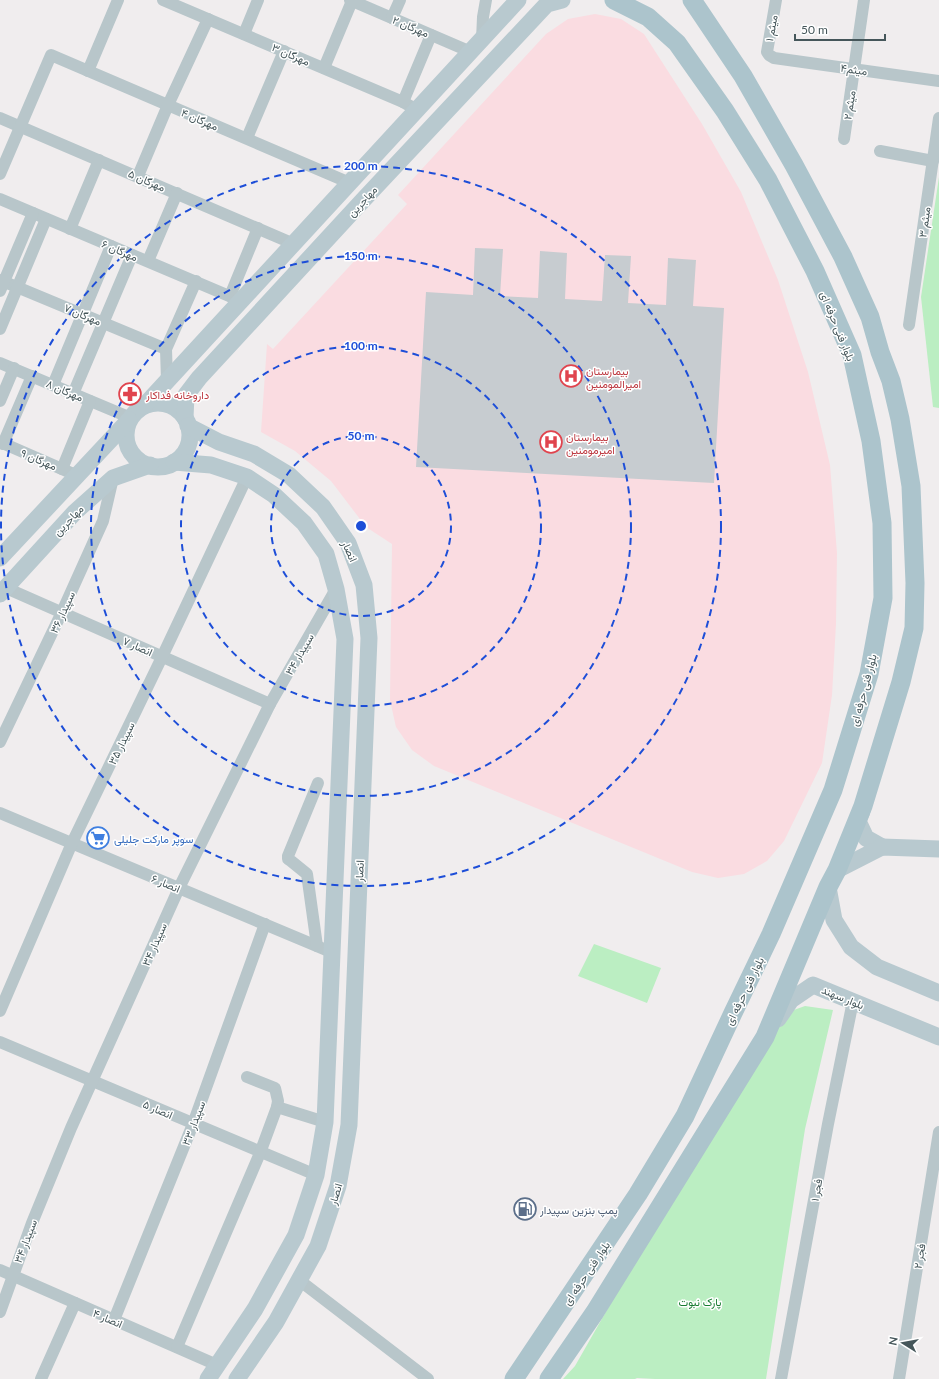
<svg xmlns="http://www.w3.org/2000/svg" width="939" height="1379" font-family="Lato,Vazirmatn,sans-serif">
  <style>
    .medical { fill: #fadce1 }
    .green { fill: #bbeec2 }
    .building { fill: #c7ccd0 }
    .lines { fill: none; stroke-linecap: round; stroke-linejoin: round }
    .street { stroke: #b8c6ca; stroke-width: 12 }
    .secondary { stroke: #b8c9cf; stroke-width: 17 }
    .primary { stroke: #acc4cc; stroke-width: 19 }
    .ring { fill: none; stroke: #1d4ed8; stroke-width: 2; stroke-dasharray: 7 5 }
    .labels { text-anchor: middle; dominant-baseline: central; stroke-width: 3; stroke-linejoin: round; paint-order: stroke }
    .street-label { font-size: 11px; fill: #45565a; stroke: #fff }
    .health-label { font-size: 11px; fill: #be3a42; stroke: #fff; text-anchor: start }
    .shop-label { font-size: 11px; fill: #366cbe; stroke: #fff; text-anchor: start }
    .service-label { font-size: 11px; fill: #4e5e75; stroke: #fff; text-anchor: start }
    .park-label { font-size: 11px; fill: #177b31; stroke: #fff }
    .centre { fill: #1d4ed8; stroke: #fff; stroke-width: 2 }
    .ring-label { font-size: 12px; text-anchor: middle; font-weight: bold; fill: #1d4ed8; stroke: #fff; stroke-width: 3; stroke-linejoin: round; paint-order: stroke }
  </style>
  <rect width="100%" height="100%" fill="#f0edee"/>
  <path class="medical" d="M595,14L621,19L644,34L702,124L741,192L778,280L808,372L830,465L837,553L836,624L832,695L822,763L784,841L767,861L744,874L718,878L692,872L434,766L412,750L396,727L390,700L392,544L366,527L331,481L295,451L261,432L267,344L273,349L407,204L398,195L546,34L568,19Z"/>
  <g class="green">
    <path d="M939,177V408L933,407L921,297Z"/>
    <path d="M594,944L661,968L647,1003L578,976Z"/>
    <path d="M805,1006L833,1010L805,1129L766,1379H655L637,1378L635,1379H563L575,1366L774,1017Z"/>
  </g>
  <path class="building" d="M475,248L503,249L500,296L538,298L540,251L567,253L565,299L602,301L605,255L631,256L628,303L666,305L668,258L696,260L693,306L724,308L714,483L416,467L426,292L473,295Z"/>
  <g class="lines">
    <g class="street">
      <path d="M163,0L403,102L417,110"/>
      <path d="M350,0L471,52"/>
      <path d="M776,0L767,52L769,55L774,58L939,81"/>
      <path d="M392,18L400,0"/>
      <path d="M244,34L258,0"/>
      <path d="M482,40L483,17L486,0"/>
      <path d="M324,68L352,1"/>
      <path d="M88,71L118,0"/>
      <path d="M403,102L431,35"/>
      <path d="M0,118L294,244"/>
      <path d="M247,138L284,51"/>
      <path d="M844,139L864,0"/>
      <path d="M880,151L933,161"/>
      <path d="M0,174L51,55L350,183"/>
      <path d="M138,176L168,105L208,19"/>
      <path d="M0,199L241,301"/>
      <path d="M70,229L99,160"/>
      <path d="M148,261L177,193"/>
      <path d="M0,280L166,349"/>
      <path d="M0,291L33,213"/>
      <path d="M230,296L258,228"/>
      <path d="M909,325L939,118"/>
      <path d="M0,329L46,219"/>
      <path d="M0,363L131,418"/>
      <path d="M167,381L166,349L196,281"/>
      <path d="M53,385L111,246"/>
      <path d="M73,394L132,255"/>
      <path d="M0,401L14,368"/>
      <path d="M0,442L78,476"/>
      <path d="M3,444L32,376"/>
      <path d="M62,469L90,401"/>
      <path d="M6,588L270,704"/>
      <path d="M0,742L62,612L103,521L113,478"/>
      <path d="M0,813L331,952"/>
      <path d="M317,946L307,874L291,861L288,859V856L318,783"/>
      <path d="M0,1011L72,843L162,657L247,477"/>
      <path d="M0,1042L316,1175"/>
      <path d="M277,1107L325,1122"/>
      <path d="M0,1270L217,1365"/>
      <path d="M299,1280L428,1379"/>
      <path d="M0,1312L32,1223L71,1128L179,888L270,704L336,589"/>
      <path d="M114,1320L193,1124L265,924"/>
      <path d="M177,1347L260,1153L277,1107L278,1101L275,1088L247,1077"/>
      <path d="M41,1379L75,1303"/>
      <path d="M781,1379L828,1124L853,1001"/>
      <path d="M899,1379L939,1132"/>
    </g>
    <g class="secondary">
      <circle cx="158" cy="435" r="32"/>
      <path d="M144,406L518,0"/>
      <path d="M185,418L186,395L199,378L365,198L547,4L562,0"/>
      <path d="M188,426L219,442L254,454L289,475L323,507L348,543L364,585L369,638L349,1125L338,1186L318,1246L276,1322L237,1379"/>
      <path d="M174,462L211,465L247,477L274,495L304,523L326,554L336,589L345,639L325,1122L316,1175L296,1235L255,1309L208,1379"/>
      <path d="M0,558L129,420"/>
      <path d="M0,594L75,512L113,478L150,465"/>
      <path d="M862,811L858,821L866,838L882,847"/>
      <path d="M837,870L882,847L939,849"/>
      <path d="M828,887L834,920L851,947L877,967L939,993"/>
      <path d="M778,1019L791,1000L813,985L939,1037"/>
    </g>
    <g class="primary">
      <path d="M514,1379L638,1194L685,1116L733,1013L771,934L833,790L869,674L883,598L882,523L871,441L852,355L815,271L768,180L725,111L677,43L648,17L614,0"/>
      <path d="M549,1379L595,1312L765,1037L828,887L837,870L863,806L901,682L914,628L915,583L911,486L900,419L891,381L880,352L870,317L843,257L794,165L743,76L692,0"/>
    </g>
  </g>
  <g class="ring">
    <circle cx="361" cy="526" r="90"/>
    <circle cx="361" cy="526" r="180"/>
    <circle cx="361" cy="526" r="270"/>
    <circle cx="361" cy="526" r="360"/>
  </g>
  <defs>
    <g id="hospital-ring" transform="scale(1.15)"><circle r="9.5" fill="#fff" stroke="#e0444e" stroke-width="1.5"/><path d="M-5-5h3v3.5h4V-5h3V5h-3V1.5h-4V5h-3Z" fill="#e0444e"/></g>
    <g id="pharmacy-ring" transform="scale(1.15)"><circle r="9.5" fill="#fff" stroke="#e0444e" stroke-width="1.5"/><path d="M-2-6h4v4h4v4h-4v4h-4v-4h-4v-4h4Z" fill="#e0444e"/></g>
    <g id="supermarket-ring" transform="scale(1.15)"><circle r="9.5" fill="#fff" stroke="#3f7fe0" stroke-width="1.5"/><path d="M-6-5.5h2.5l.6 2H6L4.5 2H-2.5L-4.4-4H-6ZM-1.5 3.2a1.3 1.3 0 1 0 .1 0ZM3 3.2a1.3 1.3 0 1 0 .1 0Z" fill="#3f7fe0"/></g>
    <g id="fuel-ring" transform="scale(1.15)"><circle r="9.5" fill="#fff" stroke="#5c6f8a" stroke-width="1.5"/><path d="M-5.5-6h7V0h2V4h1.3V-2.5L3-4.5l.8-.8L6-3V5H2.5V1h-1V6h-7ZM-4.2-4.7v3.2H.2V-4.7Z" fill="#5c6f8a"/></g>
  </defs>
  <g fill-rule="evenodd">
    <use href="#hospital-ring" x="571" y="376"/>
    <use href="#pharmacy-ring" x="130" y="394"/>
    <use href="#hospital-ring" x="551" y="442"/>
    <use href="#supermarket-ring" x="98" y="838"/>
    <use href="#fuel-ring" x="525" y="1209"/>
  </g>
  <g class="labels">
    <g class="street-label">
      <text transform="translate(411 26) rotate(23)">مهرگان ۲</text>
      <text transform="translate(771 28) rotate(-80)">میثم ۱</text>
      <text transform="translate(291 54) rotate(23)">مهرگان ۳</text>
      <text transform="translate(854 69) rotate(8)">میثم۴</text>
      <text transform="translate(849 105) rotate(-81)">میثم ۲</text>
      <text transform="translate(200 119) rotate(23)">مهرگان ۴</text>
      <text transform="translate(147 180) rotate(23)">مهرگان ۵</text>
      <text transform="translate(362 201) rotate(-47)">مهاجرین</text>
      <text transform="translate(924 222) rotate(-82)">میثم ۳</text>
      <text transform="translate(120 250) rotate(23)">مهرگان ۶</text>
      <text transform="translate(83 314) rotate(23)">مهرگان ۷</text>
      <text transform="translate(838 326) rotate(68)">بلوار فنی حرفه ای</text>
      <text transform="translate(65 390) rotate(23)">مهرگان ۸</text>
      <text transform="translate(39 459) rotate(23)">مهرگان ۹</text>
      <text transform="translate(68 520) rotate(-46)">مهاجرین</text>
      <text transform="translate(350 551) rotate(65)">انصار</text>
      <text transform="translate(62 612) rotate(-65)">سپیدار ۳۶</text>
      <text transform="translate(138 646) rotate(24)">انصار ۷</text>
      <text transform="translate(299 654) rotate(-60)">سپیدار ۳۴</text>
      <text transform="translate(863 690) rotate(-75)">بلوار فنی حرفه ای</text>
      <text transform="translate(121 743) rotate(-64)">سپیدار ۳۵</text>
      <text transform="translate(359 871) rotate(-88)">انصار</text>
      <text transform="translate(166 883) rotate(23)">انصار ۶</text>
      <text transform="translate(154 944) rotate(-66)">سپیدار ۳۴</text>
      <text transform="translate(744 991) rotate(-64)">بلوار فنی حرفه ای</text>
      <text transform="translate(843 997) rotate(22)">بلوار سهند</text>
      <text transform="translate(158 1109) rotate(23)">انصار ۵</text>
      <text transform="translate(193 1123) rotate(-69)">سپیدار ۳۳</text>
      <text transform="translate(816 1190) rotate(-80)">فجر ۱</text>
      <text transform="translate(335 1194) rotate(-73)">انصار</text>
      <text transform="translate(25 1241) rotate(-69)">سپیدار ۳۴</text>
      <text transform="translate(919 1256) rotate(-81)">فجر ۲</text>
      <text transform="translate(586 1273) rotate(-56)">بلوار فنی حرفه ای</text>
      <text transform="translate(108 1318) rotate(23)">انصار ۴</text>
    </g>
    <g class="health-label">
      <text x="586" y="370">بیمارستان<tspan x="586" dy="13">امیرالمومنین</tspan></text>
      <text x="146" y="394">داروخانه فداکار</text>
      <text x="566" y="436">بیمارستان<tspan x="566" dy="13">امیرمومنین</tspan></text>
    </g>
    <g class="shop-label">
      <text x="114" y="838">سوپر مارکت جلیلی</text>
    </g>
    <g class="service-label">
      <text x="540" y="1209">پمپ بنزین سپیدار</text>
    </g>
    <g class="park-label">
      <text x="700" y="1301">پارک نبوت</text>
    </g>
  </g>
  <circle cx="361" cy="526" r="6" class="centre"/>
  <g class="ring-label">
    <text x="361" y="170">200 m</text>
    <text x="361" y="260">150 m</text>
    <text x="361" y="350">100 m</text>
    <text x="361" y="440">50 m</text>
  </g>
  <g transform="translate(903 1343) rotate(281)" stroke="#ffffff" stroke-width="3" paint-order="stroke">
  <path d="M0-3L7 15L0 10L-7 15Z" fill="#45565a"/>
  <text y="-6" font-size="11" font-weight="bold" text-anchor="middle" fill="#45565a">N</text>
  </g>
  <path d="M795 34v6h90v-6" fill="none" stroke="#45565a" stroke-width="2"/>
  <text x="801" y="34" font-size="12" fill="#45565a" stroke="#ffffff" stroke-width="3" paint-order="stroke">50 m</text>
</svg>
